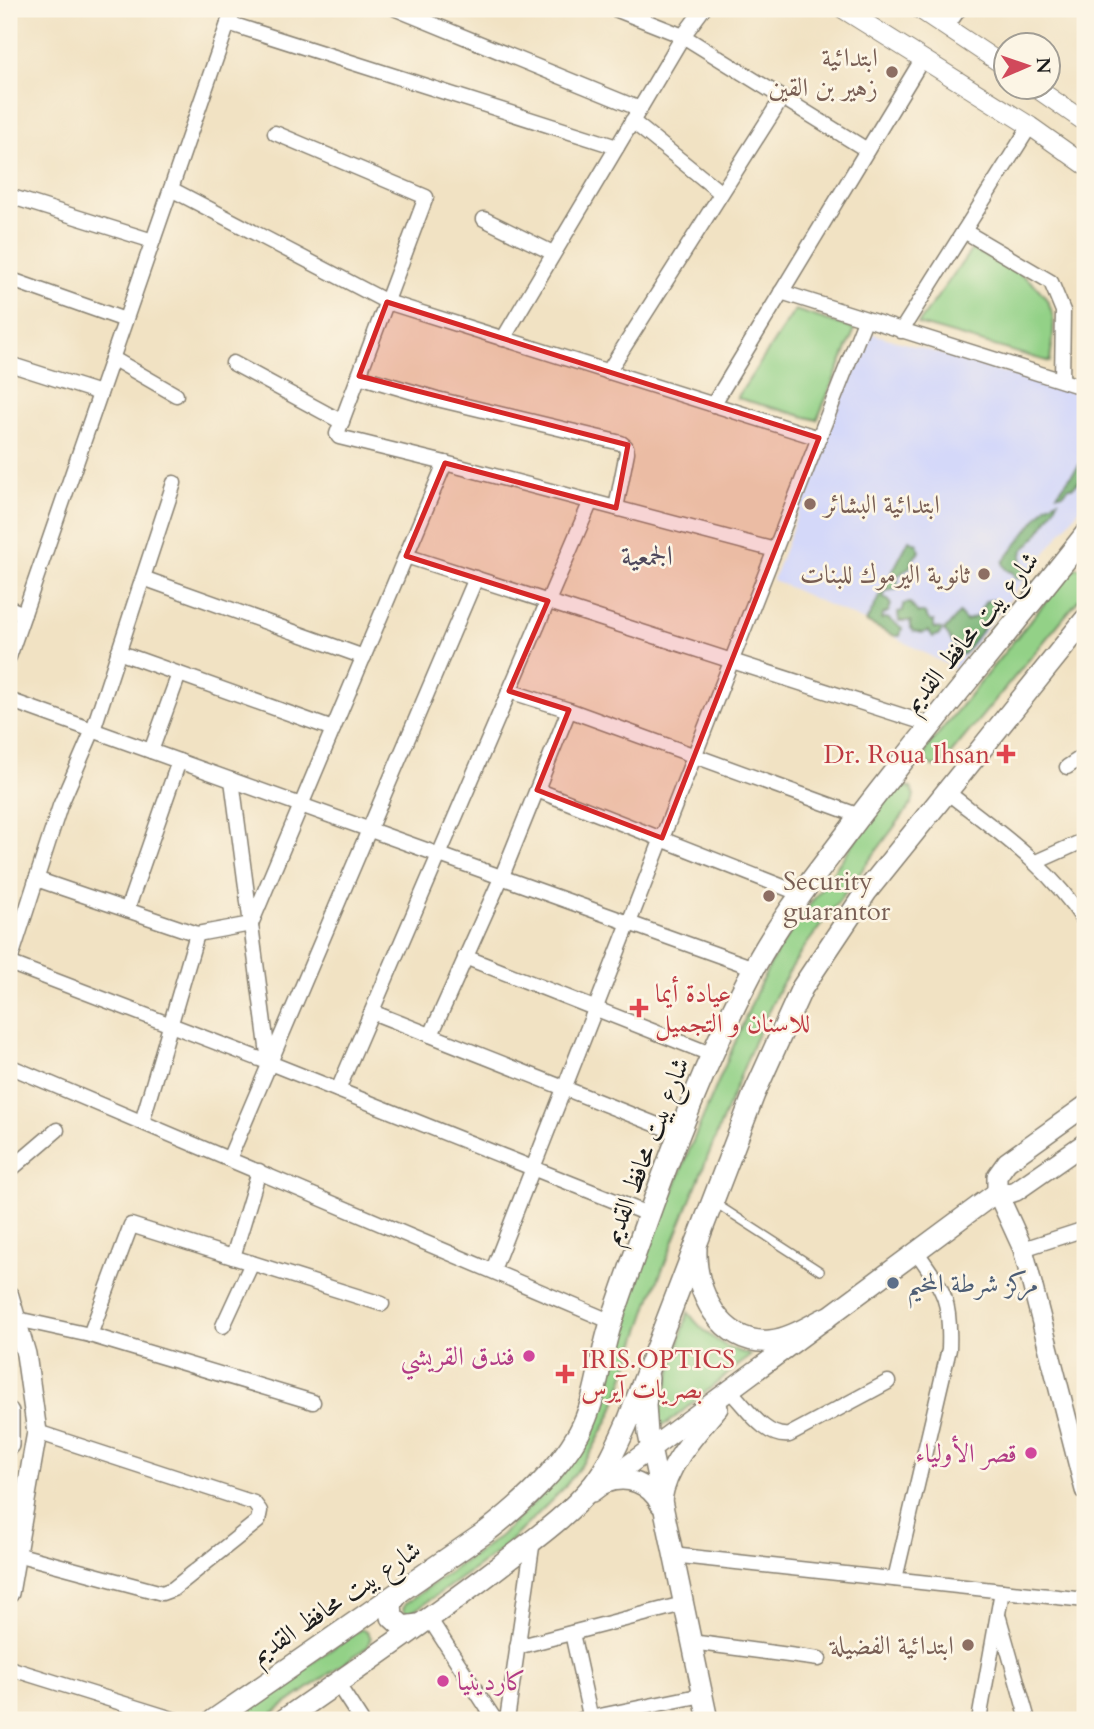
<svg xmlns="http://www.w3.org/2000/svg" width="1094" height="1729" font-family="Cardo,Amiri,serif">
  <style>
    .built { fill: #d4d8f9 }
    .green { fill: #93d187; stroke: #587652; stroke-width: 2 }
    .forest { fill: #76b374; stroke: #496848; stroke-width: 2 }
    .lines { fill: none; stroke-linecap: round; stroke-linejoin: round }
    .service-casing { stroke: #867f70; stroke-width: 10 }
    .minor-casing { stroke: #867f70; stroke-width: 17 }
    .tertiary-casing { stroke: #867f70; stroke-width: 20 }
    .secondary-casing { stroke: #867f70; stroke-width: 22 }
    .primary-casing { stroke: #867f70; stroke-width: 24 }
    .service { stroke: #fff; stroke-width: 7 }
    .minor { stroke: #fff; stroke-width: 14 }
    .tertiary { stroke: #fff; stroke-width: 18 }
    .secondary { stroke: #fff; stroke-width: 19 }
    .primary { stroke: #fff; stroke-width: 21 }
    .marked { fill: #d62828; fill-opacity: 0.2; stroke: #d62828; stroke-width: 5; stroke-linejoin: round }
    .education-dot { fill: #8d6e63; stroke: #fcf5e5; stroke-width: 2.5 }
    .health-dot { fill: #e0444e; stroke: #fcf5e5; stroke-width: 2.5 }
    .service-dot { fill: #5c6f8a; stroke: #fcf5e5; stroke-width: 2.5 }
    .hotel-dot { fill: #d1479c; stroke: #fcf5e5; stroke-width: 2.5 }
    .labels { text-anchor: middle; dominant-baseline: central; stroke-width: 5; stroke-linejoin: round; paint-order: stroke }
    .education-label { font-size: 26px; fill: #785e54; stroke: #fcf5e5; text-anchor: end }
    .street-label { font-size: 26px; fill: #1c1c1c; stroke: #fcf5e5 }
    .health-label { font-size: 26px; fill: #be3a42; stroke: #fcf5e5; text-anchor: start }
    .service-label { font-size: 26px; fill: #4e5e75; stroke: #fcf5e5; text-anchor: start }
    .hotel-label { font-size: 26px; fill: #b23c85; stroke: #fcf5e5; text-anchor: end }
    .neighbourhood-label { font-size: 28px; fill: #4e485c; stroke: #fcf5e5 }
  </style>
  <rect width="100%" height="100%" fill="#fcf5e5"/>
  <filter id="ink" filterUnits="userSpaceOnUse"><feTurbulence type="fractalNoise" baseFrequency=".0143" numOctaves="2"/><feDisplacementMap in="SourceGraphic" scale="14" xChannelSelector="R" yChannelSelector="G"/><feConvolveMatrix kernelMatrix="1 2 1 2 8 2 1 2 1" color-interpolation-filters="sRGB"/></filter>
  <filter id="wash" filterUnits="userSpaceOnUse"><feTurbulence type="fractalNoise" baseFrequency=".00686" numOctaves="4" result="noise"/><feDisplacementMap in="SourceGraphic" scale="28" xChannelSelector="R" yChannelSelector="G"/><feGaussianBlur stdDeviation="1.57" result="paint"/><feColorMatrix in="noise" values="0 0 0 0 0 0 0 0 0 0 0 0 0 0 0 0 0 1.4 0 .05"/><feComposite in="paint" operator="in"/></filter>
  <g filter="url(#wash)">
    <rect width="100%" height="100%" fill="#f1e2c3"/>
    <path class="built" d="M866,332L1085,396V502L955,669L866,622L773,580Z"/>
    <g class="green">
      <path d="M972,249C1002,265 1047,279 1053,318C1055,331 1051,348 1050,362L918,324Z"/>
      <path d="M795,310L855,329L817,420L737,398Z"/>
      <path d="M1076,568H1085V592L944,762L935,767L929,764L925,759L926,749L1069,573Z"/>
      <path d="M901,784L911,788L914,795L912,803L801,952L780,987L754,1042L652,1295L612,1413L590,1454L562,1490L501,1550L411,1613H406L403,1609L405,1604L500,1536L559,1478L582,1449L604,1397L619,1335L634,1289L690,1148L759,986L778,950L890,791Z"/>
      <path d="M688,1312C704,1334 724,1349 751,1355L668,1423L659,1426L658,1417Z"/>
      <path d="M361,1629L367,1631L371,1638L367,1647L263,1720H228Z"/>
    </g>
    <g class="forest">
      <path d="M1085,458V476L1073,487H1069L1063,494H1057Z"/>
      <path d="M1058,500C1054,512 1033,543 1023,550C1021,560 1019,564 1028,571L1021,579L1015,578L1012,572C1006,571 1003,568 1003,562L1047,505Z"/>
      <path d="M909,540L917,544L920,551L912,560L911,566L898,576V589L886,591L883,598L888,600L891,605L888,612L882,615L881,619L887,618L902,628L900,636H895L866,622Z"/>
      <path d="M994,600L998,609L963,655C953,648 952,638 944,631L959,613L966,621L982,614L981,609L986,601Z"/>
      <path d="M910,603L918,613H924L930,621H934V628L942,629L940,634L933,637L929,631L922,633L913,631L910,626L911,621H899L898,612L903,611V604Z"/>
    </g>
  </g>
  <g filter="url(#ink)">
    <g class="lines">
      <g class="service-casing">
        <path id="service" d="M715,1203L820,1271"/>
      </g>
      <g class="minor-casing">
        <g id="minor">
          <path d="M396,9L640,109"/>
          <path d="M615,9L683,36L867,150"/>
          <path d="M228,23L617,147"/>
          <path d="M947,26L959,9"/>
          <path d="M632,121L721,193"/>
          <path d="M275,133L426,197L337,434L339,437L445,463L775,550"/>
          <path d="M171,189L387,302L819,438"/>
          <path d="M9,196L153,241"/>
          <path d="M484,219L553,253"/>
          <path d="M964,231L1051,282L1063,311L1062,380"/>
          <path d="M9,279L125,320"/>
          <path d="M781,292L1085,388"/>
          <path d="M901,331L1030,126"/>
          <path d="M503,339L683,36L703,9"/>
          <path d="M112,358L176,395"/>
          <path d="M233,363L342,422"/>
          <path d="M9,364L100,393"/>
          <path d="M608,372L782,98"/>
          <path d="M359,376L437,399L621,443L626,447L627,452L616,508"/>
          <path d="M713,405L923,58"/>
          <path d="M406,556L931,725"/>
          <path d="M143,578L364,657"/>
          <path d="M9,608L24,614"/>
          <path d="M118,652L333,729"/>
          <path d="M9,657L233,9"/>
          <path d="M9,700L754,968"/>
          <path d="M569,710L860,816"/>
          <path d="M151,751L179,674"/>
          <path d="M1067,767L1085,755"/>
          <path d="M232,780L269,1062"/>
          <path d="M537,790L801,894"/>
          <path d="M947,792C999,833 1048,865 1085,922"/>
          <path d="M1036,862L1085,840"/>
          <path d="M36,879L197,934L251,924L445,463"/>
          <path d="M127,910L179,761"/>
          <path d="M465,957L713,1055"/>
          <path d="M9,963L270,1063L650,1215"/>
          <path d="M9,964L60,806L93,730L174,483"/>
          <path d="M372,1012L680,1134"/>
          <path d="M431,1035L502,876L569,710L509,691"/>
          <path d="M9,1066L612,1322"/>
          <path d="M338,1090L591,501"/>
          <path d="M142,1122L197,934"/>
          <path d="M229,1159L476,578"/>
          <path d="M9,1171L57,1130"/>
          <path d="M1023,1249L1085,1229"/>
          <path d="M233,1257L259,1171"/>
          <path d="M493,1270L865,320"/>
          <path d="M17,1319L90,1335L313,1402"/>
          <path d="M223,1326L252,1263"/>
          <path d="M90,1335L131,1225L382,1304"/>
          <path d="M732,1393C747,1408 765,1438 789,1435L888,1382"/>
          <path d="M16,1554L162,1593L173,1589L258,1521L260,1511L254,1503L37,1432"/>
          <path d="M672,1555L1085,1600"/>
          <path d="M895,1579L949,1349C951,1299 944,1291 916,1251"/>
          <path d="M429,1618L495,1720"/>
          <path d="M999,1618L1028,1720"/>
          <path d="M572,1633L591,1720"/>
          <path d="M691,1642L819,1659"/>
          <path d="M517,1647L683,1604"/>
          <path d="M9,1668L176,1720"/>
          <path d="M337,1683L361,1720"/>
          <path d="M507,1720L533,1540"/>
          <path d="M580,1720L703,1695"/>
          <path d="M979,1720L1002,1591"/>
        </g>
      </g>
      <g class="tertiary-casing">
        <g id="tertiary">
          <path d="M843,9L1030,126L1085,165"/>
          <path d="M919,9L1006,67"/>
          <path d="M1036,88L1085,122"/>
        </g>
      </g>
      <g class="secondary-casing">
        <g id="secondary">
          <path d="M1085,1106L1007,1162L997,1176V1192L1023,1249L1085,1490"/>
          <path d="M9,1296L26,1354L37,1432L9,1593"/>
          <path d="M649,1378L646,1405L648,1434L708,1720"/>
          <path d="M9,1412V1445"/>
          <path d="M606,1483C628,1475 650,1484 660,1504"/>
          <path d="M592,1492L997,1192L1010,1193L1016,1191L1085,1143"/>
          <path d="M662,1500C666,1466 697,1433 718,1408"/>
        </g>
      </g>
      <g class="primary-casing">
        <g id="primary">
          <path d="M696,1249C694,1291 721,1345 770,1341C790,1339 808,1327 826,1318"/>
          <path d="M397,1595L391,1603L392,1617L403,1627L418,1625"/>
          <path d="M214,1720L486,1532C522,1504 556,1473 579,1433C598,1398 599,1357 612,1320C653,1201 695,1079 754,968C780,919 815,876 848,832C924,730 1007,635 1085,535"/>
          <path d="M284,1720C357,1669 431,1619 501,1565C533,1540 568,1516 594,1484C609,1465 619,1441 629,1419L754,1094L802,988L866,892L1085,620"/>
        </g>
      </g>
      <use href="#service" class="service"/>
      <use href="#minor" class="minor"/>
      <use href="#tertiary" class="tertiary"/>
      <use href="#secondary" class="secondary"/>
      <use href="#primary" class="primary"/>
    </g>
  </g>
  <path class="marked" d="M387,302L819,438L662,838L537,790L569,710L509,691L548,601L406,556L445,463L616,508L628,445L359,376Z"/>
  <g class="education-dot">
    <circle cx="892" cy="72" r="7"/>
    <circle cx="810" cy="504" r="7"/>
    <circle cx="984" cy="574" r="7"/>
    <circle cx="769" cy="896" r="7"/>
    <circle cx="968" cy="1645" r="7"/>
  </g>
  <g class="health-dot">
    <path d="M1002.5 743.5h7v7h7v7h-7v7h-7v-7h-7v-7h7z"/>
    <path d="M635.5 997.5h7v7h7v7h-7v7h-7v-7h-7v-7h7z"/>
    <path d="M561.5 1363.5h7v7h7v7h-7v7h-7v-7h-7v-7h7z"/>
  </g>
  <circle class="service-dot" cx="893" cy="1283" r="7"/>
  <g class="hotel-dot">
    <circle cx="529" cy="1356" r="7"/>
    <circle cx="1031" cy="1453" r="7"/>
    <circle cx="443" cy="1681" r="7"/>
  </g>
  <g class="labels">
    <g class="education-label">
      <text x="878" y="57">ابتدائية<tspan x="878" dy="30">زهير بن القين</tspan></text>
      <text x="824" y="504" text-anchor="start">ابتدائية البشائر</text>
      <text x="970" y="574">ثانوية اليرموك للبنات</text>
      <text x="783" y="881" text-anchor="start">Security<tspan x="783" dy="30">guarantor</tspan></text>
      <text x="954" y="1645">ابتدائية الفضيلة</text>
    </g>
    <g class="street-label">
      <text transform="translate(971 632) rotate(-51)">شارع بيت محافظ القديم</text>
      <text transform="translate(646 1151) rotate(-69)">شارع بيت محافظ القديم</text>
      <text transform="translate(336 1602) rotate(-34)">شارع بيت محافظ القديم</text>
    </g>
    <g class="health-label">
      <text x="990" y="754" text-anchor="end">Dr. Roua Ihsan</text>
      <text x="655" y="993">عيادة أيما<tspan x="655" dy="30">للاسنان و التجميل</tspan></text>
      <text x="581" y="1359">IRIS.OPTICS<tspan x="581" dy="30">بصريات آيرس</tspan></text>
    </g>
    <g class="service-label">
      <text x="907" y="1283">مركز شرطة المخيم</text>
    </g>
    <g class="hotel-label">
      <text x="515" y="1356">فندق القريشي</text>
      <text x="1017" y="1453">قصر الأولياء</text>
      <text x="457" y="1681" text-anchor="start">كاردينيا</text>
    </g>
    <g class="neighbourhood-label">
      <text x="647" y="556">الجمعية</text>
    </g>
  </g>
  <rect width="1094" height="1729" fill="none" stroke="#fcf5e5" stroke-width="35"/>
  <g transform="translate(1027 66) rotate(88)"><circle r="33" fill="#fcf5e5" stroke="#a29e95" stroke-width="2"/>
  <path d="M0-5L12 26L0 18L-12 26Z" fill="#d1495b"/>
  <text y="-10" font-size="19" font-weight="bold" text-anchor="middle" fill="#1c1c1c">N</text>
  </g>
</svg>
